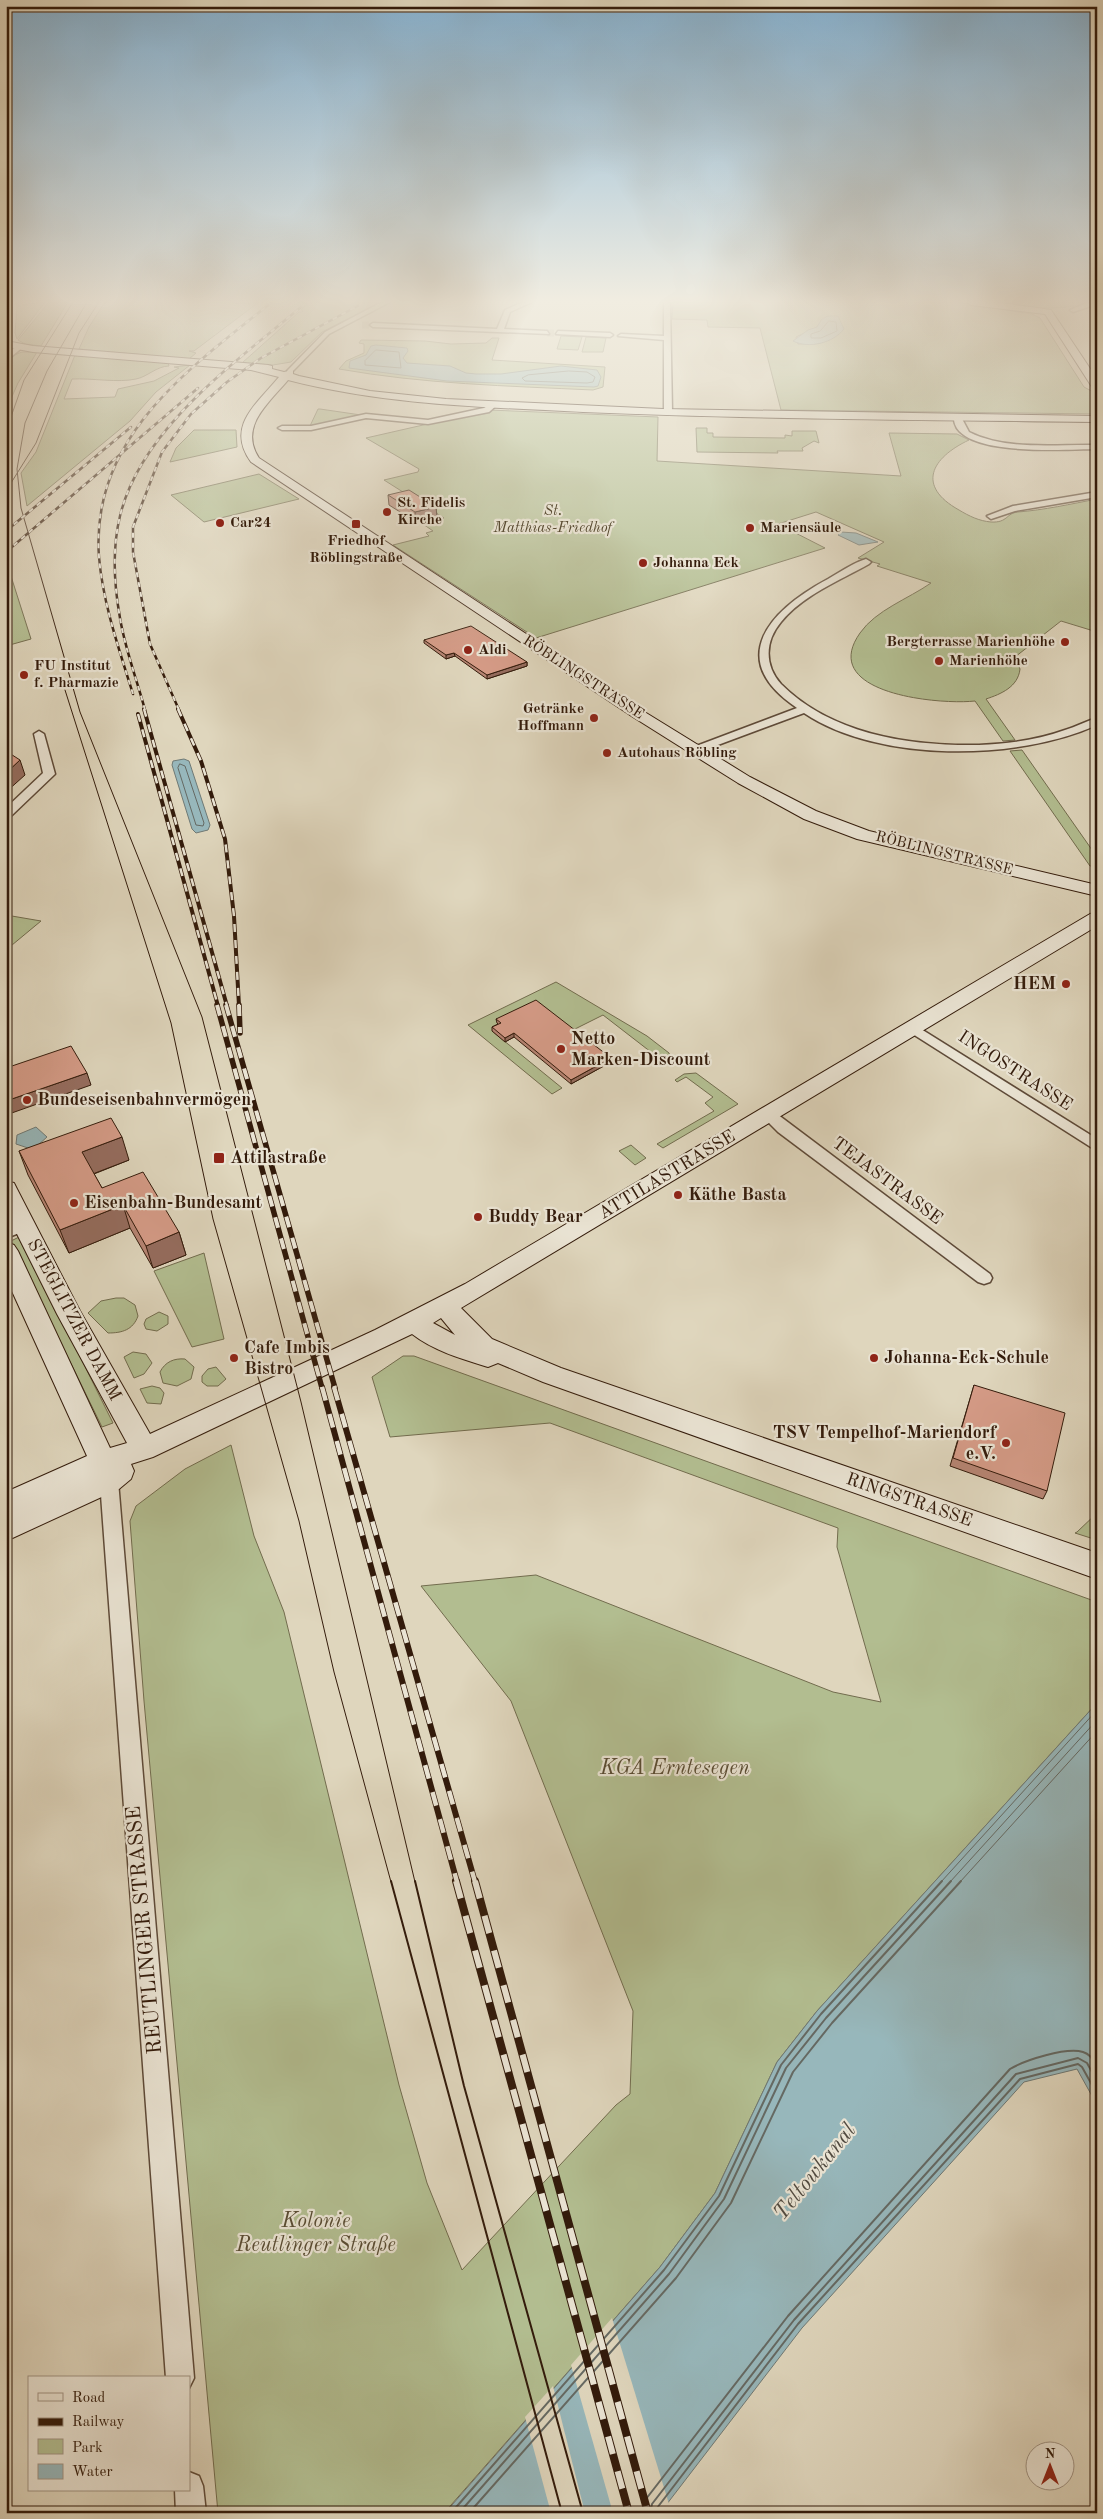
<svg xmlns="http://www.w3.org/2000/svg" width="1103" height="2519" font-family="'Old Standard TT',serif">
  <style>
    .green { fill: #b2bd90; stroke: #726c4e; fill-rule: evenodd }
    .water { fill: #97b7bb; stroke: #6f7975 }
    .pier { fill: #dfd6bd }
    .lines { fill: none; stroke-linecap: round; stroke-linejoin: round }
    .shore-far1 { stroke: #656963; stroke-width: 1 }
    .shore { stroke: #656963; stroke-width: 2 }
    .street-tunnel { stroke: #bdb199; stroke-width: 7; stroke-dasharray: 7 4; stroke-linecap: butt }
    .street-casing { stroke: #5e4a38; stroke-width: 3 }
    .secondary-casing { stroke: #331b0b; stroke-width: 2 }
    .street { fill: #eae4d4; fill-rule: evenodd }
    .secondary { fill: #eae4d4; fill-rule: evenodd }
    .tram-far1 { stroke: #331b0b; stroke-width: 1 }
    .tram { stroke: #331b0b; stroke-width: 2 }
    .rail-far4-casing { stroke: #331b0b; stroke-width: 2.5 }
    .rail-far3-casing { stroke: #331b0b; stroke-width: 4 }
    .rail-far2-casing { stroke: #331b0b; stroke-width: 5.5 }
    .rail-far1-casing { stroke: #331b0b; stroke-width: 6 }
    .rail-casing { stroke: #331b0b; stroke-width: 8 }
    .rail-far4 { stroke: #eae4d4; stroke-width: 2; stroke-dasharray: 5; stroke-linecap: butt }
    .rail-far3 { stroke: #eae4d4; stroke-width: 2.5; stroke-dasharray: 8; stroke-linecap: butt }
    .rail-far2 { stroke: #eae4d4; stroke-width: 4; stroke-dasharray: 11; stroke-linecap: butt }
    .rail-far1 { stroke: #eae4d4; stroke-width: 4.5; stroke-dasharray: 14; stroke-linecap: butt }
    .rail { stroke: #eae4d4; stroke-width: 6; stroke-dasharray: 18; stroke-linecap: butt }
    .wall { fill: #b78574; stroke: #331b0b }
    .shaded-wall { fill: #956c5e; stroke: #331b0b }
    .building { fill: #d59b87; stroke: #331b0b }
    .poi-dot { fill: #8f2418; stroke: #eae4d4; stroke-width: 2 }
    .labels { text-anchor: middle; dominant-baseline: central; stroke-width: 4.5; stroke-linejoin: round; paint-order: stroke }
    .far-poi-label { font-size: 15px; font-weight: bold; fill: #331b0b; stroke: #eae4d4; text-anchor: start }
    .far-park-label { font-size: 15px; font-style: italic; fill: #594c33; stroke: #eae4d4 }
    .far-street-label { font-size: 15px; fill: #331b0b; stroke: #eae4d4 }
    .poi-label { font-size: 18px; font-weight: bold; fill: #331b0b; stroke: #eae4d4; text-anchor: start }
    .street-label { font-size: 18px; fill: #331b0b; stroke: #eae4d4 }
    .near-park-label { font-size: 21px; font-style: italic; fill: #594c33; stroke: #eae4d4 }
    .near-street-label { font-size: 21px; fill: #331b0b; stroke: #eae4d4 }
    .near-water-label { font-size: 22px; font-style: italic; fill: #514a40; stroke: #eae4d4 }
  </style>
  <rect width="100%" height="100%" fill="#dfd6bd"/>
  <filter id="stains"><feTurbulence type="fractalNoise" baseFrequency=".004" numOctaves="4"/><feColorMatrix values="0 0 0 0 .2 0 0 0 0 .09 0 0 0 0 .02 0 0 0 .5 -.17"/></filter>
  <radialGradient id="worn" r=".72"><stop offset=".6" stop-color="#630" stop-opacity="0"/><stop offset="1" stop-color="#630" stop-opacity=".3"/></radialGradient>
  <g class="green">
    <path d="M15,302L23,303L22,305L45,302L17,339L15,333L17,307L20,306H17Z"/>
    <path d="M49,302H68L41,346L25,344L18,340Z"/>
    <path d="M105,302H259L194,351H189L196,353L189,359L79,349L89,327Z"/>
    <path d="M310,302H381L322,332L291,362L273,365L242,363L299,312H302L303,311L301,310Z"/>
    <path d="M673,302H955L1032,314L1040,318L1084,387L1097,394V414L781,410L760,328L708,327L707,320L672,319ZM822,319L821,343L798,344L796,337L817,327Z"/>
    <path d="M977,302H1094C1055,313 1017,306 977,302Z"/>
    <path d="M561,336L582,337L578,350L557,349Z"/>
    <path d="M586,337L606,338L603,352H582Z"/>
    <path d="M492,338H499L492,360L605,367L603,387L593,390C508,386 423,384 339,369L346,361L364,353V344L359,343L361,340L425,341L451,344L486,343Z"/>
    <path d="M22,352H37L18,383L6,410V370L12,356Z"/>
    <path d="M75,355L168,363L169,366C157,366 147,377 136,379C118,383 92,378 72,379L64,399L115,397L118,389L154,381L179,368L174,367L190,365L156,392L130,421L27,506L21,473L36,452Z"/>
    <path d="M318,409H320L361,415L310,426Z"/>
    <path d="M489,410L658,417L657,461L901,476L889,433L957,434L969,440C931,458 916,486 959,510C969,516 979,521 991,522C1008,523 1006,513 1018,512C1044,510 1071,504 1097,499V632L1061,621L1015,657L1020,669C1018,687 1001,694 986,699L1015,740L1003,741L975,701C940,705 817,694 860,633C876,610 908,599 931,583L877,566L880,564L858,558L884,542L816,512L778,524L825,548L536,638L393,545L429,536L426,533L433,531L423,524L444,518L384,480L418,472L419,469L366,438Z"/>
    <path d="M696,428H707V433H713V437L785,438V435L792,436V431H816L819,443L814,441L802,448L803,451H777L778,453L697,452Z"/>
    <path d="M194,430H236L237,447L170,462L176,448Z"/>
    <path d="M259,474L299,499L204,522L171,495Z"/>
    <path d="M10,573L31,639L6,646V575Z"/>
    <path d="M1022,750L1097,857V866H1090L1010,751Z"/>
    <path d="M6,915L41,921L6,950Z"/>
    <path d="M556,982L647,1036L669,1053L672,1064L669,1066L603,1015L571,1031L501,1027L492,1031L562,1088L552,1094L468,1025Z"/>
    <path d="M696,1073L738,1104L663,1148L657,1144L714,1111L705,1103L713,1097L686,1077L677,1082L675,1080L684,1074Z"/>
    <path d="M631,1145L646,1158L635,1165L619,1151Z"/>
    <path d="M19,1237L21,1238L113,1423L102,1427L11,1241Z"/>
    <path d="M204,1253L224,1339L192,1347L154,1271Z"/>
    <path d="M116,1298H124L135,1305L138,1316C133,1330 122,1333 108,1333L88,1313L101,1301Z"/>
    <path d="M159,1312L168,1316V1324L157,1331L146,1329L144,1324L146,1319Z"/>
    <path d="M133,1352L146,1354L152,1363L144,1374L134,1378L124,1357Z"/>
    <path d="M403,1356H414L1097,1602V1703L817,2011L777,2062L715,2193L660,2267L444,2513H218L144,1701L130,1521L136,1506L185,1469L231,1445L254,1536L284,1612L399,2085L427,2183L462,2270L616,2105L630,2094L633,2011L511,1701L421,1586L536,1575L833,1692L881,1702L837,1547L838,1528L550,1423L390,1437L372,1377Z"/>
    <path d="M185,1359L194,1367L191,1379L177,1386L163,1383L160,1372C165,1362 174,1358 185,1359Z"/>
    <path d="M216,1367L226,1379L218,1386H207L202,1382V1376L208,1369Z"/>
    <path d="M152,1386L160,1388L164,1393L161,1404L147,1403L140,1389Z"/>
    <path d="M1097,1513V1540L1075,1533L1077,1532Z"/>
  </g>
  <g class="water">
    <path d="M828,316H838L844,329C833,343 809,349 793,341L808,330L817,327L822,319Z"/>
    <path d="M376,345L407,348L408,351L403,358L407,363L450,366L466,373L476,374H501L561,366L597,370L601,377L598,386L594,387L447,381L349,368L350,361L366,355L371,346Z"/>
    <path d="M841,532L856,533L878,542L859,545L838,535Z"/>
    <path d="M184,759L189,761L210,825L208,830L196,833L192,829L172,765L173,761Z"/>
    <path d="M36,1127L47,1137L37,1146L28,1148L16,1144L17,1135Z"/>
    <path d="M1097,1703V2105L1077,2069L1024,2082L802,2328L660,2513H445L660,2267L715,2193L777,2062L817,2011Z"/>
  </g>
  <g class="pier">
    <path d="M612,2318L669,2504L663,2513H613L571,2365Z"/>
    <path d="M553,2386L585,2513H551L525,2417Z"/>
  </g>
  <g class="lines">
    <g class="shore-far1">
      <path d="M829,321L836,322L837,331L821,338H811V334L820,331Z"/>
      <path d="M376,350L399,352L401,368L365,365V361Z"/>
      <path d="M569,371L587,372L595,377L593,382L587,383L525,381L522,378L528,375Z"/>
      <path d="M180,764L185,766L204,823L203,826L196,825L178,768Z"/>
      <path d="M941,1882L1097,1710"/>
      <path d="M950,1882L1097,1720"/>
      <path d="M960,1882L1097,1731"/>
    </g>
    <g class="shore">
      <path d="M451,2513L664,2270L719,2196L781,2065L821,2014L942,1881"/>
      <path d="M459,2513L669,2274L724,2199L786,2068L826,2018L951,1881"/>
      <path d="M469,2513L676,2278L731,2203L793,2072L832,2023L961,1881"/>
      <path d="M642,2513L646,2499L788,2316L1010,2069C1025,2060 1066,2047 1083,2052C1090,2054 1094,2060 1097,2066"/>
      <path d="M650,2513L652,2504L794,2320L1016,2074L1078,2058L1087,2063L1097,2081"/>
      <path d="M656,2513L657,2508L798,2324L1020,2079L1078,2064L1082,2067L1097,2094"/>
    </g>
    <g class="street-tunnel">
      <path d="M362,325H373"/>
      <path d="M547,333H558"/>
    </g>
    <g class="street-casing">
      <g id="street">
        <path d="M382,302H390L329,334L291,373H287V371L325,332Z"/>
        <path d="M523,302H532L510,312L504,329L547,331L549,334L373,327L370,325L373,323L497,329L505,310Z"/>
        <path d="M664,302H670L672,412L668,414L664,412V340L618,336L621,334L664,336Z"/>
        <path d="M1090,302H1097V304L1073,312L1070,310Z"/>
        <path d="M558,331L610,333L613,335L610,337L556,334Z"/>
        <path d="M18,346L23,347L6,361L8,352Z"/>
        <path d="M493,403L497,405L489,412L428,424L366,418L311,430H282L278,428L282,426H311L366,414L428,420L484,408Z"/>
        <path d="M954,415H960L969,432C1007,451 1055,444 1097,445V449C1070,449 949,459 954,415Z"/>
        <path d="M1097,492V497L1015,511L991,519L987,516L1013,506Z"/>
        <path d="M866,559L871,562L869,564C839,581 803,595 781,622C765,641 764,665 781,684C832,735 910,746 979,745C1008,744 1037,740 1065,730C1076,727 1086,721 1097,718V725C1018,761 878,763 804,713L699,752H691V748L797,708C724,659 770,610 828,579C840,572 853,563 866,559Z"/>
        <path d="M39,731L44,734L55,774L10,817L6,818V808L43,773L34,734Z"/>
        <path d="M913,1024L1097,1139V1151L908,1031L906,1028Z"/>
        <path d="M768,1110L773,1111L990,1274L992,1278L990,1282L984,1284L978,1282L778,1132L761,1115Z"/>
        <path d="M24,1219L30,1221L32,1225L30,1229L6,1238V1226Z"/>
        <path d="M109,1473L116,1475L118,1481L194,2378L189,2388V2378H166L100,1481L102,1475Z"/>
        <path d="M189,2472L199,2476L203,2486L206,2513H176L175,2490H189Z"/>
      </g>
    </g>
    <g class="secondary-casing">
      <g id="secondary">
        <path d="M967,302H995L1051,310L1097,379V390L1092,387L1045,314L971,305Z"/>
        <path d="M6,341L33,346L268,365L272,366V369L284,372L293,370V374L299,376L370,391L446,399L663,409L1097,416V422C926,420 754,419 583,412C484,407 385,405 288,380C270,402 238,426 259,458L643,711L750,777L816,811L869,831L1097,885V896L857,839L804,819L738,783L633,717L251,462C225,426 257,404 279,377L251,370L33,352L6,347Z"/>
        <path d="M1097,912V926L461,1308L492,1339L561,1368L1097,1553V1579L543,1382L498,1363L488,1367C462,1359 434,1351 412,1334L153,1457L131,1464L134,1471L131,1479L119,1489L6,1541V1492L87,1456L6,1278V1242L14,1245L18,1251L110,1448L127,1443L57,1314L6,1212V1181L14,1183L17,1189L80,1311L150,1434L375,1330L465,1284L1090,914ZM441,1318L455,1335L433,1323Z"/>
      </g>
    </g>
    <use href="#street" class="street"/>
    <use href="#secondary" class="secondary"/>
    <g class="tram-far1">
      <path d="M87,302L47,371L25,423L17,469L21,508L80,712L202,1017L301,1402L415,1882"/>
      <path d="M6,431L24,380L73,302"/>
      <path d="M6,491L36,443L79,333L99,302"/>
      <path d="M65,690L171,1023L213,1219L299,1521L334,1672L391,1882"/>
    </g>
    <g class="tram">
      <path d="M391,1881L562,2513"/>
      <path d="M415,1881L464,2086L583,2513"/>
    </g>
    <g class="rail-far4-casing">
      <g id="rail-far4">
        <path d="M6,531L131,427"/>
        <path d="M6,552L198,388"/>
        <path d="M133,694C119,649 103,604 99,557C90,437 189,369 272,302"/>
        <path d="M145,710C137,680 125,649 120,618C114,585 112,549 120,516C141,427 240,359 307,302"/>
        <path d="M179,710L150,644L133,552V527L162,452L191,414L227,382L261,358L365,302"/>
      </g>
    </g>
    <g class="rail-far3-casing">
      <g id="rail-far3">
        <path d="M144,709L227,1006"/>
        <path d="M178,709L201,761L225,839L234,916L239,1006"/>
        <path d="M138,714L218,1006"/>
      </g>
    </g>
    <g class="rail-far2-casing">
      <g id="rail-far2">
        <path d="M217,1005L322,1388"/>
        <path d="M226,1005L335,1388"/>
        <path d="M239,1005L240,1033"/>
      </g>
    </g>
    <g class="rail-far1-casing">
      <g id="rail-far1">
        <path d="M322,1387L457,1882"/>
        <path d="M334,1387L475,1882"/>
      </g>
    </g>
    <g class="rail-casing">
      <g id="rail">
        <path d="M456,1881L629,2513"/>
        <path d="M475,1881L648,2513"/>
      </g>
    </g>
    <use href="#rail-far4" class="rail-far4"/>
    <use href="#rail-far3" class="rail-far3"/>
    <use href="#rail-far2" class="rail-far2"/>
    <use href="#rail-far1" class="rail-far1"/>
    <use href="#rail" class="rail"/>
  </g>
  <g class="wall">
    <path d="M226,302H252L250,304Z"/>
    <path d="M388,495L436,507L437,517L416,522L389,505Z"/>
    <path d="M424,640L527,662V666L487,679L455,656L446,659L424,643Z"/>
    <path d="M496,1019L611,1058V1062L571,1084L514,1037L505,1042L492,1031V1027L498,1024L497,1023Z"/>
    <path d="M19,1151L129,1160L94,1174L102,1188L179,1232L186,1255L153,1268L130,1228L69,1253L28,1175Z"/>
    <path d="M974,1385L1047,1491L1043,1499L950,1466Z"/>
  </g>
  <g class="shaded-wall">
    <path d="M436,507L437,517L416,522L415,512Z"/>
    <path d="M454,653L455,656L446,659V655Z"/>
    <path d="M6,654L9,668H6Z"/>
    <path d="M527,662V666L487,679V675Z"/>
    <path d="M20,760L25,775L6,792V773Z"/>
    <path d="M514,1033V1037L505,1042V1038Z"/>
    <path d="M611,1058V1062L571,1084V1080Z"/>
    <path d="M87,1073L91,1085L6,1115V1101Z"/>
    <path d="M122,1137L129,1160L90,1175L82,1152Z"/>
    <path d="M123,1205L130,1228L69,1253L60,1230Z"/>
    <path d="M179,1232L186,1255L153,1268L146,1246Z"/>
  </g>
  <g class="building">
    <path d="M409,490L436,507L415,512L388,495Z"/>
    <path d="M471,626L527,662L487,675L454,653L446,655L424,640Z"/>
    <path d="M6,751L20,760L6,773Z"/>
    <path d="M536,1000L611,1058L571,1080L514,1033L505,1038L492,1027L501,1023L496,1019Z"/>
    <path d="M71,1046L87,1073L6,1101V1068Z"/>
    <path d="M111,1118L122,1137L82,1152L102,1188L143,1172L179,1232L146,1246L123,1205L60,1230L19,1151Z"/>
    <path d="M974,1385L1065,1413L1047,1491L953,1458Z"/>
  </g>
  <linearGradient id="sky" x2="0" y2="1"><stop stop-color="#87b5d6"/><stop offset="0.46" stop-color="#f1ede1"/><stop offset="1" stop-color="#f1ede1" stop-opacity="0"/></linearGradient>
  <rect width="1103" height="655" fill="url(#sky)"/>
  <g class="poi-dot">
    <circle cx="387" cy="512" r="5"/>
    <circle cx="220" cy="523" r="5"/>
    <rect x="351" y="519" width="10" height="10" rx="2.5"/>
    <circle cx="750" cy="528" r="5"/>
    <circle cx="643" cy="563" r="5"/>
    <circle cx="1065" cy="642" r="5"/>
    <circle cx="468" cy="650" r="5"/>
    <circle cx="939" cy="661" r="5"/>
    <circle cx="24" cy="675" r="5"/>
    <circle cx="594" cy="718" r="5"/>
    <circle cx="607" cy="753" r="5"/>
    <circle cx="1066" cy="984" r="5"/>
    <circle cx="561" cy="1049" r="5"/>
    <circle cx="27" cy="1100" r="5"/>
    <rect x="213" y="1152" width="12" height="12" rx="2.5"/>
    <circle cx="678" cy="1195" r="5"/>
    <circle cx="74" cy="1203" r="5"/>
    <circle cx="478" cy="1217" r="5"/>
    <circle cx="234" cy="1358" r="5"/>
    <circle cx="874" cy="1358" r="5"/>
    <circle cx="1006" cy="1443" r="5"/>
  </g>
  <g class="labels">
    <g class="far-poi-label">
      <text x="397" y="503">St. Fidelis<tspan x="397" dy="17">Kirche</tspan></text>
      <text x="230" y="523">Car24</text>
      <text x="760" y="528">Mariensäule</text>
      <text x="356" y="541" text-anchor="middle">Friedhof<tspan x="356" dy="17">Röblingstraße</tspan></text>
      <text x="653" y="563">Johanna Eck</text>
      <text x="1055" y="642" text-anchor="end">Bergterrasse Marienhöhe</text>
      <text x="478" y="650">Aldi</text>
      <text x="949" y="661">Marienhöhe</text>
      <text x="34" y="666">FU Institut<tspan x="34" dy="17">f. Pharmazie</tspan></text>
      <text x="584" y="709" text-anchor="end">Getränke<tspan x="584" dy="17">Hoffmann</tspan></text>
      <text x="617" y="753">Autohaus Röbling</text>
    </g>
    <g class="far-park-label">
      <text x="553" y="511">St.<tspan x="553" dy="17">Matthias-Friedhof</tspan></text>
    </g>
    <g class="far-street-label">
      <text transform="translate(583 678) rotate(33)">RÖBLINGSTRASSE</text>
      <text transform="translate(944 854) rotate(14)">RÖBLINGSTRASSE</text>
    </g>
    <g class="poi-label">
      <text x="1056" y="984" text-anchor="end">HEM</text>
      <text x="571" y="1039">Netto<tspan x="571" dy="21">Marken-Discount</tspan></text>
      <text x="37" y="1100">Bundeseisenbahnvermögen</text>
      <text x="230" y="1158">Attilastraße</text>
      <text x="688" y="1195">Käthe Basta</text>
      <text x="84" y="1203">Eisenbahn-Bundesamt</text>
      <text x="488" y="1217">Buddy Bear</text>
      <text x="244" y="1348">Cafe Imbis<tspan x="244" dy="21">Bistro</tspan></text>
      <text x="884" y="1358">Johanna-Eck-Schule</text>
      <text x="996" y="1433" text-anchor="end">TSV Tempelhof-Mariendorf<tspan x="996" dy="21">e.V.</tspan></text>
    </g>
    <g class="street-label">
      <text transform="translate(1015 1071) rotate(33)">INGOSTRASSE</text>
      <text transform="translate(667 1175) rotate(-31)">ATTILASTRASSE</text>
      <text transform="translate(887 1181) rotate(37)">TEJASTRASSE</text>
      <text transform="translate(74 1320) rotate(62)">STEGLITZER DAMM</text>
      <text transform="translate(909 1500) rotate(19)">RINGSTRASSE</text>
    </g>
    <g class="near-park-label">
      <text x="675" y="1768">KGA Erntesegen</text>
      <text x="316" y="2221">Kolonie<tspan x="316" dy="24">Reutlinger Straße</tspan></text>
    </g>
    <g class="near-street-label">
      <text transform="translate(145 1930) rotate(-95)">REUTLINGER STRASSE</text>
    </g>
    <g class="near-water-label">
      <text transform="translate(815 2172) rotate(-51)">Teltowkanal</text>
    </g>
  </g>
  <rect width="1103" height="2519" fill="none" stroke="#dfd6bd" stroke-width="25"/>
  <rect x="8" y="8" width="1088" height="2504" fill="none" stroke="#331b0b" stroke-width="2.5"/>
  <rect x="12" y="12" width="1078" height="2494" fill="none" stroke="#331b0b"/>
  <rect x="28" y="2376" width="162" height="115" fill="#eae4d4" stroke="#a19484"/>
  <rect x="38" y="2393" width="25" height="8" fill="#eae4d4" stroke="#a19484"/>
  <text x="72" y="2402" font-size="15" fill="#331b0b">Road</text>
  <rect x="38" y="2418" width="25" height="8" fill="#331b0b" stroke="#a19484"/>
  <text x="72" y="2426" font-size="15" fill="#331b0b">Railway</text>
  <rect x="38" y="2439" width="25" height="15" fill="#b2bd90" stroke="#a19484"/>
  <text x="72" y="2452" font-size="15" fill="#331b0b">Park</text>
  <rect x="38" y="2464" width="25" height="15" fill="#97b7bb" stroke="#a19484"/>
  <text x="72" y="2476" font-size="15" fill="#331b0b">Water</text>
  <g transform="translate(1050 2466)"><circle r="24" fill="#eae4d4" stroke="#a19484"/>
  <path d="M0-4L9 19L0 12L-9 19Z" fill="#8f2418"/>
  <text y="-8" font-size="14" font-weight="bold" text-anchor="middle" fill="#331b0b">N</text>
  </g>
  <rect width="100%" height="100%" filter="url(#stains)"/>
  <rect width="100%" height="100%" fill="url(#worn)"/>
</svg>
